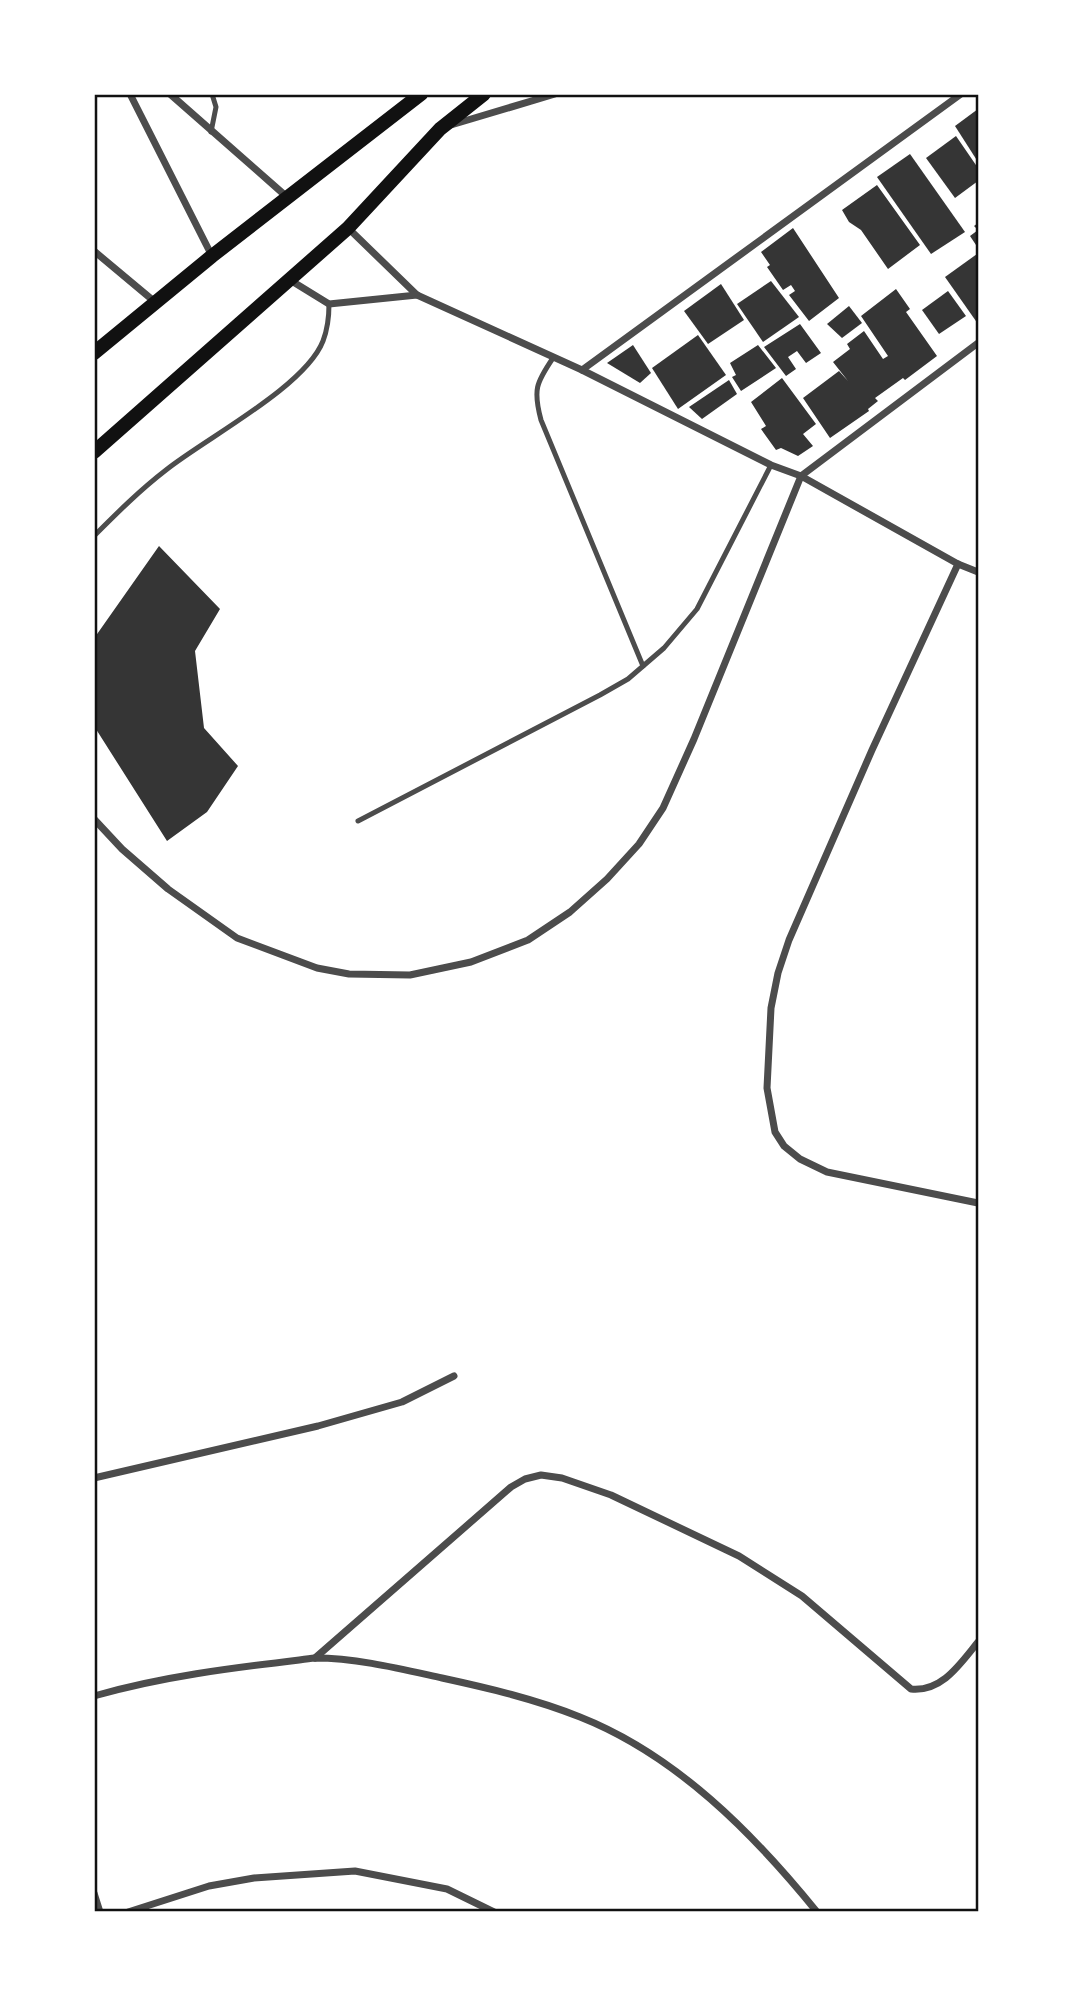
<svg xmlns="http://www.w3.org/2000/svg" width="1073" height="2006" font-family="Overpass,sans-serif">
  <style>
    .building { fill: #353535 }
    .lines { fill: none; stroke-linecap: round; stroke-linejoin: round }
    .service { stroke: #4c4c4c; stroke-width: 5 }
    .minor { stroke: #4c4c4c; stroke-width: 7 }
    .secondary { stroke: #111; stroke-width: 14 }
    .neatline { fill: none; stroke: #111; stroke-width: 2.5 }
  </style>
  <rect width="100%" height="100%" fill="#fff"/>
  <g class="building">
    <path d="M978,109V162L955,126Z"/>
    <path d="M956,136L978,168V181L955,198L926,158Z"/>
    <path d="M910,154L965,232L931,254L877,177Z"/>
    <path d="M877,185L920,245L888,269L861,230L849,222L842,210Z"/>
    <path d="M978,223V248L970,236L978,230L974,226Z"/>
    <path d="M793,228L839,298L809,321L789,295L795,291L791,285L783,290L767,267L770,265L761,252Z"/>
    <path d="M977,254L978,256V324L945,277Z"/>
    <path d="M771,281L799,317L763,342L737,304Z"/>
    <path d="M721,284L744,320L708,344L684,311Z"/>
    <path d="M896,289L910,309L906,312L937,356L905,380L903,378L875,398L878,401L868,409L869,411L830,438L803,398L839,371L848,381L833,362L850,349L847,344L864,331L883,359L888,356L861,316Z"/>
    <path d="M948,291L966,316L939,334L922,310Z"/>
    <path d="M849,306L862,323L842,338L827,324Z"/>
    <path d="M800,324L821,353L806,363L797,351L788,357L796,369L786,376L764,347Z"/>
    <path d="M698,335L726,375L678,409L652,368Z"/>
    <path d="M633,345L651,373L640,383L607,363Z"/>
    <path d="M758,345L776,368L741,391L732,377L736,375L730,363Z"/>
    <path d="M782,378L816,424L803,434L813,446L798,456L781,448L776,450L761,429L766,426L751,402Z"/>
    <path d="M729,380L737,394L702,419L689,407Z"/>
    <path d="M159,546L220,609L195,651L204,728L238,766L207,812L167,841L94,726L95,637Z"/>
  </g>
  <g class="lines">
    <g class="service">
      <path d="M211,132L216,107L212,94"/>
      <path d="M553,358C536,383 533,390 541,420L643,666"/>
      <path d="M94,536C117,513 140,490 166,470C206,438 305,387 323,341C328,328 329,317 329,304"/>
      <path d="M358,821L600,695L628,679L664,648L697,609L771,465"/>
    </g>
    <g class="minor">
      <path d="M130,94L212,256"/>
      <path d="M170,94L287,197"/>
      <path d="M451,125L555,94"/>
      <path d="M348,228L417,295L582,370L771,465L801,476L958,564L978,572"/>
      <path d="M94,251L155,302"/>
      <path d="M290,280L329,304L417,295"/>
      <path d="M582,370L961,94"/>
      <path d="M958,564L872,750L789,940L778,973L771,1008L767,1088L775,1132L784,1146L800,1159L827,1172L978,1203"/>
      <path d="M94,819L122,849L168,889L237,938L317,968L349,974L410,975L471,962L528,940L570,912L607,879L639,844L663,808L694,739L801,476L978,343"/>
      <path d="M94,1478L318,1426L402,1402L454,1376"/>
      <path d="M315,1658L511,1487L525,1479L541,1475L562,1478L611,1495L739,1556L802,1596L911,1689C942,1692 960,1664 978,1642"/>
      <path d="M94,1696C167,1675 241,1667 315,1658C357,1658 401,1669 442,1678C488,1688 535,1699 580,1717C676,1755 753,1833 817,1912"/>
      <path d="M94,1893L100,1912"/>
      <path d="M128,1912L209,1886L254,1878L355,1871L447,1889L494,1912"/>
    </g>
    <g class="secondary">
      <path d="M94,353L212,256L421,94"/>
      <path d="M94,452L348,228L440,129L484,94"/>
    </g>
  </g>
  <rect width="1073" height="2006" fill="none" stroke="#ffffff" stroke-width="192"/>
  <rect x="96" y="96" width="881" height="1814" class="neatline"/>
</svg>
